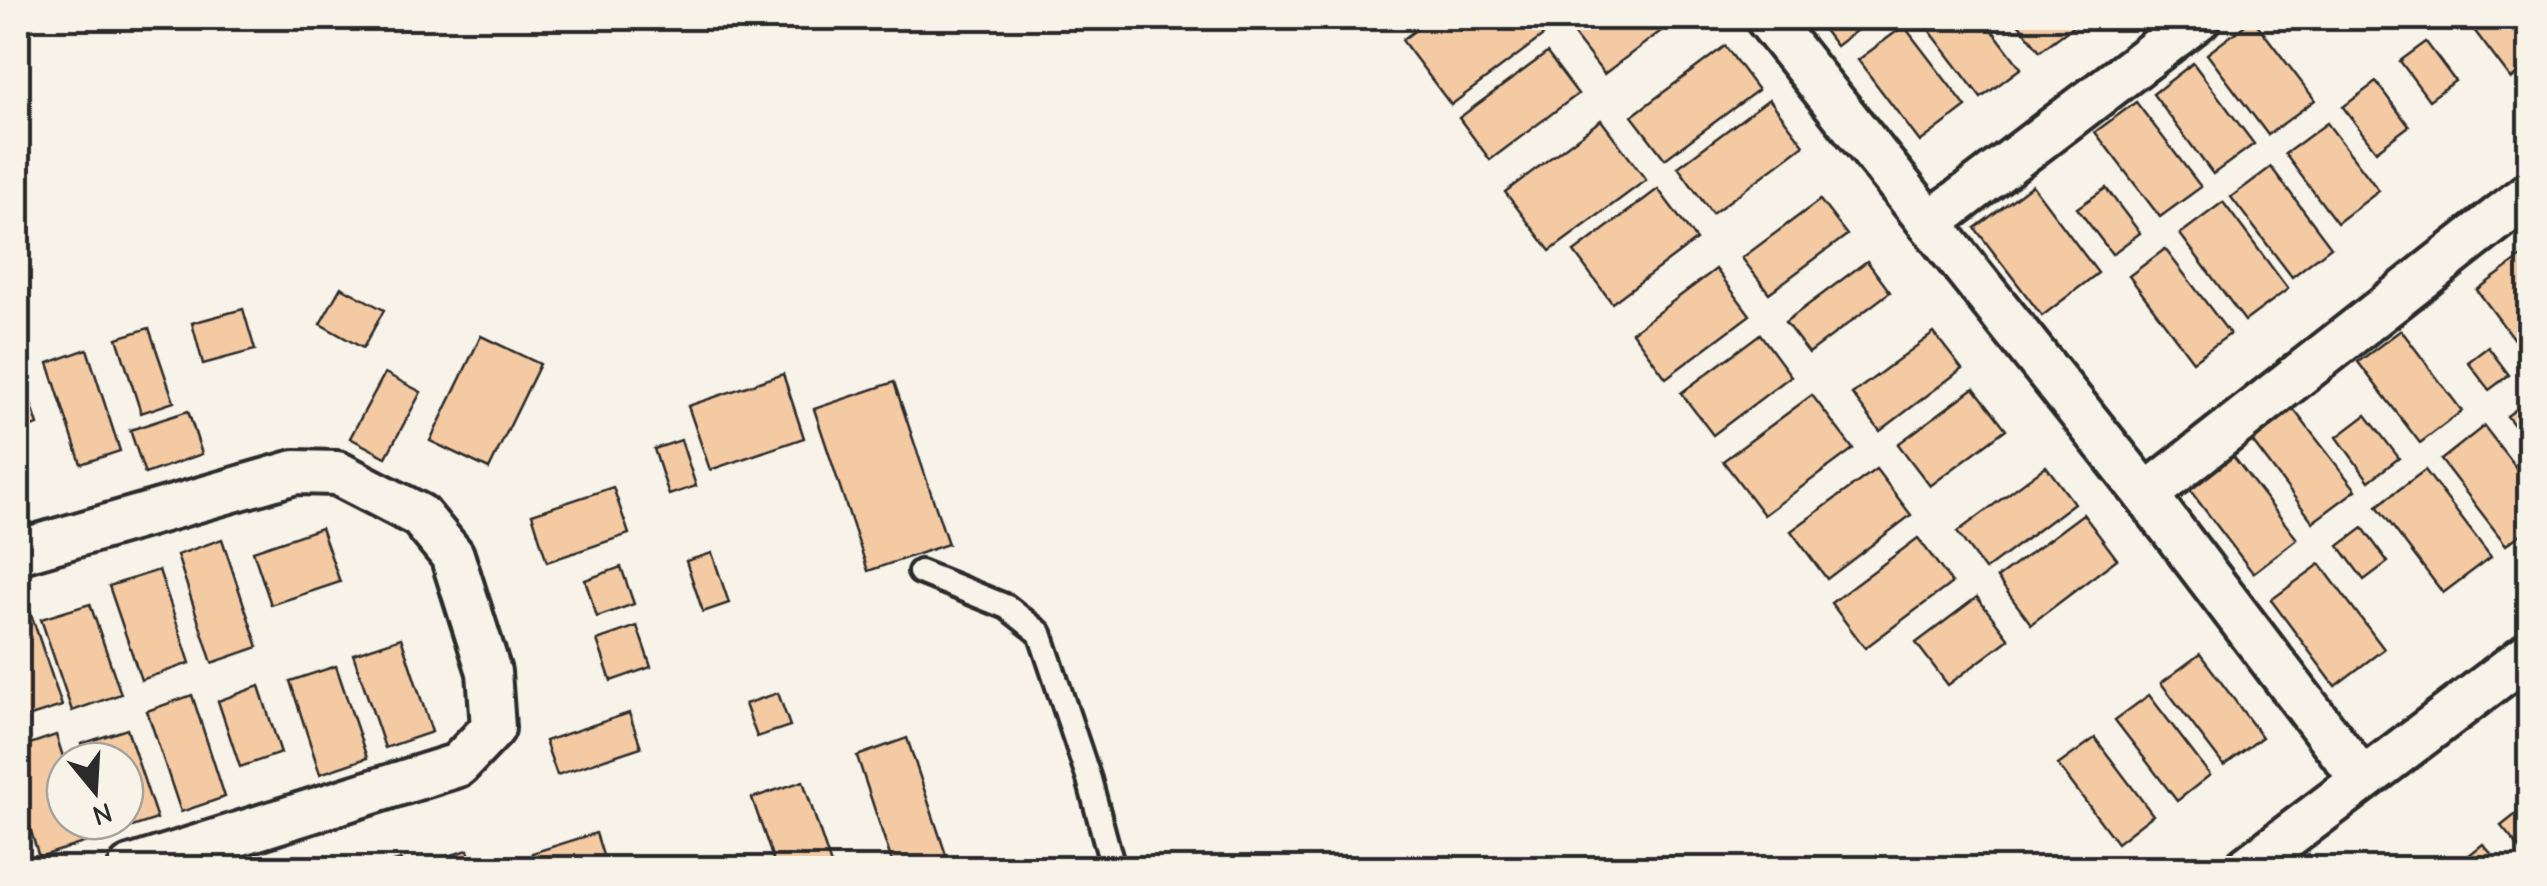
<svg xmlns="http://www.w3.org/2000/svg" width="2547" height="886" font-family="'Comic Neue',sans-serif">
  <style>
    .building { fill: #f4caa3; stroke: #2b2b2b; stroke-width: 2.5 }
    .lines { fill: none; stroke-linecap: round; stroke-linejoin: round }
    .service-casing { stroke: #2b2b2b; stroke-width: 30 }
    .minor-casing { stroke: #2b2b2b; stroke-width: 50 }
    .service { stroke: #f7f3e8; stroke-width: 22 }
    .minor { stroke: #f7f3e8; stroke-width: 42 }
  </style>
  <rect width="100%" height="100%" fill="#f7f3e8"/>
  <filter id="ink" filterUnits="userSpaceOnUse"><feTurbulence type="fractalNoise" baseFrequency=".01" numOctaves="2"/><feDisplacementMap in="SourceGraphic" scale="20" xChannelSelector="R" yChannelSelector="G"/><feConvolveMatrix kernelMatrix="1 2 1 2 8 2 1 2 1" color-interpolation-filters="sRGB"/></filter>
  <g filter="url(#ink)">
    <g class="building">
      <path d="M1381,18H1406L1390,29Z"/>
      <path d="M1432,18H1528L1543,36L1451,105L1402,40Z"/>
      <path d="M1586,18H1675L1677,19L1604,74L1570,30Z"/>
      <path d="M1815,18H1873L1836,46Z"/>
      <path d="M1920,18H1983L2021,68L1981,98Z"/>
      <path d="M2014,18H2082L2083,19L2040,51Z"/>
      <path d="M2465,18H2512L2530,41V65L2511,79Z"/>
      <path d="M2253,19L2315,100L2268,135L2207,54Z"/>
      <path d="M1904,26L1966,107L1920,142L1858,60Z"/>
      <path d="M2426,42L2455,81L2429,100L2400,61Z"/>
      <path d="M1725,46L1758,90L1665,159L1632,116Z"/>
      <path d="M1547,53L1578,94L1490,160L1459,118Z"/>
      <path d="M2193,63L2254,144L2213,174L2153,94Z"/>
      <path d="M2376,82L2409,126L2376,151L2343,107Z"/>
      <path d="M1769,99L1804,145L1712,214L1678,167Z"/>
      <path d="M2136,102L2201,187L2160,217L2095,132Z"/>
      <path d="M1601,120L1646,180L1550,251L1505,192Z"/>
      <path d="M2327,123L2379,191L2337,223L2285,154Z"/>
      <path d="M2271,167L2331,247L2292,277L2231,197Z"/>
      <path d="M2032,185L2098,273L2042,316L1975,228Z"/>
      <path d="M2106,188L2140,233L2112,254L2077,208Z"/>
      <path d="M1658,189L1696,240L1612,303L1574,252Z"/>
      <path d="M1820,200L1847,235L1769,293L1742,258Z"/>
      <path d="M2223,202L2288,289L2245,321L2180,234Z"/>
      <path d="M2165,249L2230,334L2193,361L2129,276Z"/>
      <path d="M2523,256L2530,264L2527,357L2477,290Z"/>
      <path d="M1867,261L1890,292L1809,353L1785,322Z"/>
      <path d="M1716,269L1750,315L1666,378L1632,332Z"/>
      <path d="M341,287L384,310L363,348L320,324Z"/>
      <path d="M243,309L255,350L203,364L192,323Z"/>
      <path d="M149,328L174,402L141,413L117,338Z"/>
      <path d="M2401,330L2462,411L2420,443L2358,362Z"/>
      <path d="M1934,333L1962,369L1880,431L1852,394Z"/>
      <path d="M1760,334L1791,376L1713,435L1681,393Z"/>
      <path d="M481,336L540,364L489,469L430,441Z"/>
      <path d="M2488,347L2509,375L2489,390L2468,362Z"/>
      <path d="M87,349L120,451L81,464L48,363Z"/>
      <path d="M18,363L38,425L18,431Z"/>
      <path d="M385,373L421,392L386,457L350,438Z"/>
      <path d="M783,374L804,438L710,470L688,406Z"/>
      <path d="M894,382L948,544L868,571L814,409Z"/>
      <path d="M1974,388L2006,429L1930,486L1898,444Z"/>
      <path d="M1812,395L1853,449L1764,515L1723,461Z"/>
      <path d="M2530,399V446L2507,416Z"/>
      <path d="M2291,406L2356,490L2313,522L2249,437Z"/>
      <path d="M188,411L202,454L145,474L130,430Z"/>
      <path d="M2366,415L2399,458L2369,481L2337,437Z"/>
      <path d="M2484,426L2530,486V527L2506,545L2441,460Z"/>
      <path d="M681,440L696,486L669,495L654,449Z"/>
      <path d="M2233,456L2297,539L2253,573L2189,489Z"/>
      <path d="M2046,466L2074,503L1985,570L1957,532Z"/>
      <path d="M1876,469L1911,515L1827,579L1791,531Z"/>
      <path d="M2425,470L2491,557L2443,593L2377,506Z"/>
      <path d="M613,487L629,534L547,562L532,514Z"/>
      <path d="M2083,514L2117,559L2031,624L1997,578Z"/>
      <path d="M321,528L340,582L271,605L253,551Z"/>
      <path d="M2363,528L2388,562L2364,580L2339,546Z"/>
      <path d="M1918,538L1952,583L1865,648L1831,603Z"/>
      <path d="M222,539L258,647L212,663L177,555Z"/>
      <path d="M712,553L729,603L703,612L686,561Z"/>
      <path d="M2320,564L2384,649L2335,686L2271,600Z"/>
      <path d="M621,567L634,604L597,617L585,580Z"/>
      <path d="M159,570L190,663L141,680L109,586Z"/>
      <path d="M23,590L62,706L18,720V591Z"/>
      <path d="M1977,597L2009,639L1948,685L1916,643Z"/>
      <path d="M90,604L121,694L72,711L41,619Z"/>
      <path d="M637,626L651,667L611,681L597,640Z"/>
      <path d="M401,638L432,732L385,748L353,654Z"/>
      <path d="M2200,654L2262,737L2224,766L2161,683Z"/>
      <path d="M336,666L367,758L320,774L290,681Z"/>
      <path d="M259,686L281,753L240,767L218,701Z"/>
      <path d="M778,693L790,726L757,737L745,704Z"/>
      <path d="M192,695L225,797L181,812L147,711Z"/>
      <path d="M2149,695L2210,775L2177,801L2115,720Z"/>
      <path d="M629,713L641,747L557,775L545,741Z"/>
      <path d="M127,729L157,819L111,834L107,821H125V761H87L81,744Z"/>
      <path d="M56,735L65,763V821H84L90,841L39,857L18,789V748Z"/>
      <path d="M907,738L948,861L925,868H894L857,756Z"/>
      <path d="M2095,738L2153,815L2117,843L2058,765Z"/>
      <path d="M803,781L832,868H776L752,798Z"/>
      <path d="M2530,803V861L2501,826Z"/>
      <path d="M596,833L607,868H536L532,853Z"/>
      <path d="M2483,844L2503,868H2453Z"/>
      <path d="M468,850L473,868H429L428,862Z"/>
      <path d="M401,860L404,868H373Z"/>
    </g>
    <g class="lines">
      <g class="service-casing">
        <path id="service" d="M920,572L1007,607L1040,633L1089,779L1113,868"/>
      </g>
      <g class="minor-casing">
        <g id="minor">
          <path d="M1767,18L2146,495L2361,778"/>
          <path d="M1930,223L2199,18"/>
          <path d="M2146,495L2530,193"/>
          <path d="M18,552L295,472L337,473L420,516L452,555L489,672L493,728L458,765L130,868"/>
          <path d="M2247,868L2530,653"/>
        </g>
      </g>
      <use href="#service" class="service"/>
      <use href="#minor" class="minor"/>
    </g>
  </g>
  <rect width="2547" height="886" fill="none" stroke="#f7f3e8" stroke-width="60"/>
  <rect x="30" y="30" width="2487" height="826" fill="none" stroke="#2b2b2b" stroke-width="4" filter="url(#ink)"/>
  <g transform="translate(95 791) rotate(162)"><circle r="48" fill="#f7f3e8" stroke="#a5a39c" stroke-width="2.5"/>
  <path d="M0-8L18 38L0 25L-18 38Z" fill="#2b2b2b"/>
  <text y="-15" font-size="28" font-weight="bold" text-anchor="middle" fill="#2b2b2b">N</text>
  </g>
</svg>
